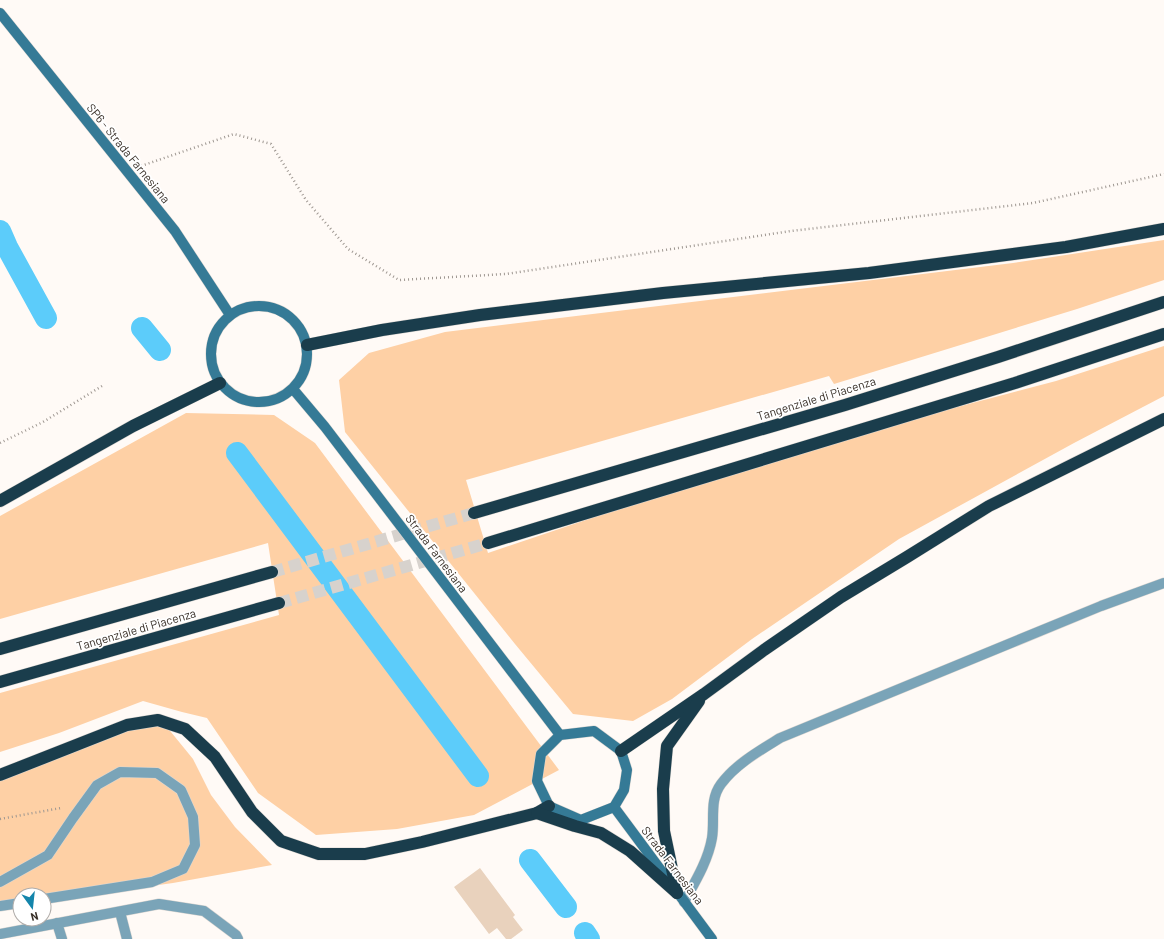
<svg xmlns="http://www.w3.org/2000/svg" width="1164" height="939" font-family="Barlow,sans-serif">
  <style>
    .green { fill: #fed0a5 }
    .lines { fill: none; stroke-linecap: round; stroke-linejoin: round }
    .canal { stroke: #5cccfa; stroke-width: 22 }
    .building { fill: #e9d2bd }
    .highway-tunnel { stroke: #d7d2cd; stroke-width: 12; stroke-dasharray: 12 6; stroke-linecap: butt }
    .lane-casing { stroke: #dbd6d1; stroke-width: 11 }
    .street-casing { stroke: #dbd6d1; stroke-width: 11 }
    .secondary-casing { stroke: #dbd6d1; stroke-width: 11 }
    .highway-casing { stroke: #dbd6d1; stroke-width: 13 }
    .path { stroke: #9e9791; stroke-width: 2.5; stroke-dasharray: 1 3; stroke-linecap: butt }
    .lane { stroke: #7aa4b8; stroke-width: 10 }
    .street { stroke: #7aa4b8; stroke-width: 10 }
    .secondary { stroke: #357a96; stroke-width: 10 }
    .highway { stroke: #1a3d4c; stroke-width: 12 }
    .labels { text-anchor: middle; dominant-baseline: central; stroke-width: 3.5; stroke-linejoin: round; paint-order: stroke }
    .street-label { font-size: 12px; fill: #393028; stroke: #fff }
  </style>
  <rect width="100%" height="100%" fill="#fffaf6"/>
  <g class="green">
    <path d="M1164,240V280L1077,309L834,384L829,376L466,480L488,553L790,451L1056,381L1164,346V396L1074,443L899,539L752,639L672,699L633,721L573,714L515,644L345,432L339,380L369,353L445,332L1013,263Z"/>
    <path d="M186,413L274,415L315,443L559,770L474,815L397,829L316,835L258,793L207,718L182,712L143,701L59,733L0,752V693L279,615L268,543L0,619V516Z"/>
    <path d="M162,721L193,759L211,795L235,827L272,865L173,883L44,901V895H20V904L0,907V776L75,745Z"/>
  </g>
  <g class="lines">
    <g class="canal">
      <path d="M0,231L7,247L46,318"/>
      <path d="M142,328L160,350"/>
      <path d="M237,453L478,776"/>
      <path d="M530,860L566,907"/>
      <path d="M585,933L589,939"/>
    </g>
  </g>
  <path class="building" d="M480,868L515,915L513,917L523,930L511,939H506L497,928L489,934L454,887Z"/>
  <g class="lines">
    <g class="highway-tunnel">
      <path d="M272,572L474,513"/>
      <path d="M279,603L488,543"/>
    </g>
    <g class="lane-casing">
      <g id="lane">
        <path d="M684,902C695,882 708,861 712,838C715,820 709,800 721,784C736,764 759,751 780,738L1101,606L1164,583"/>
        <path d="M120,912L127,939"/>
        <path d="M57,923L62,939"/>
      </g>
    </g>
    <g class="street-casing">
      <g id="street">
        <path d="M0,882L48,855L73,818L97,785L120,772L157,773L181,790L193,817L195,845L183,869L152,882L44,899"/>
        <path d="M0,906L20,903"/>
        <path d="M0,934L159,904L204,911L236,935L238,939"/>
      </g>
    </g>
    <g class="secondary-casing">
      <g id="secondary">
        <path d="M0,13L175,231L230,315"/>
        <circle cx="259" cy="354" r="48"/>
        <path d="M293,389L325,427L560,735"/>
        <path d="M594,731L621,751L627,770L624,790L614,807L581,820L549,806L537,781L541,754L560,735Z"/>
        <path d="M614,807L712,939"/>
      </g>
    </g>
    <g class="highway-casing">
      <g id="highway">
        <path d="M307,345L382,330L480,315L663,293L869,273L1066,247L1164,229"/>
        <path d="M0,501L133,426L220,383"/>
        <path d="M474,513L845,405L998,357L1164,302"/>
        <path d="M488,543L1015,383L1164,334"/>
        <path d="M0,649L272,572"/>
        <path d="M0,682L279,603"/>
        <path d="M621,751L704,694L764,650L841,597L907,557L989,506L1164,419"/>
        <path d="M0,775L127,725L158,720L185,729L215,757L252,812L281,841L319,854H365L422,842L537,813L549,806"/>
        <path d="M537,813L575,826L601,833L630,851L677,893"/>
        <path d="M677,893L664,831L663,789L667,746L699,701"/>
      </g>
    </g>
    <g class="path">
      <path d="M141,166L234,134L271,144L306,200L348,249L399,280L506,274L791,231L1033,203L1164,174"/>
      <path d="M0,443L43,422L102,386"/>
      <path d="M0,819L61,808"/>
    </g>
    <use href="#lane" class="lane"/>
    <use href="#street" class="street"/>
    <use href="#secondary" class="secondary"/>
    <use href="#highway" class="highway"/>
  </g>
  <g class="labels">
    <g class="street-label">
      <text transform="translate(129 153) rotate(51)">SP6 - Strada Farnesiana</text>
      <text transform="translate(816 398) rotate(-17)">Tangenziale di Piacenza</text>
      <text transform="translate(437 553) rotate(53)">Strada Farnesiana</text>
      <text transform="translate(136 629) rotate(-16)">Tangenziale di Piacenza</text>
      <text transform="translate(673 865) rotate(53)">Strada Farnesiana</text>
    </g>
  </g>
  <g transform="translate(32 907) rotate(165)"><circle r="19" fill="#ffffff" stroke="#b0aca9"/>
  <path d="M0-3L7 15L0 10L-7 15Z" fill="#1485ab"/>
  <text y="-6" font-size="11" font-weight="bold" text-anchor="middle" fill="#393028">N</text>
  </g>
</svg>
